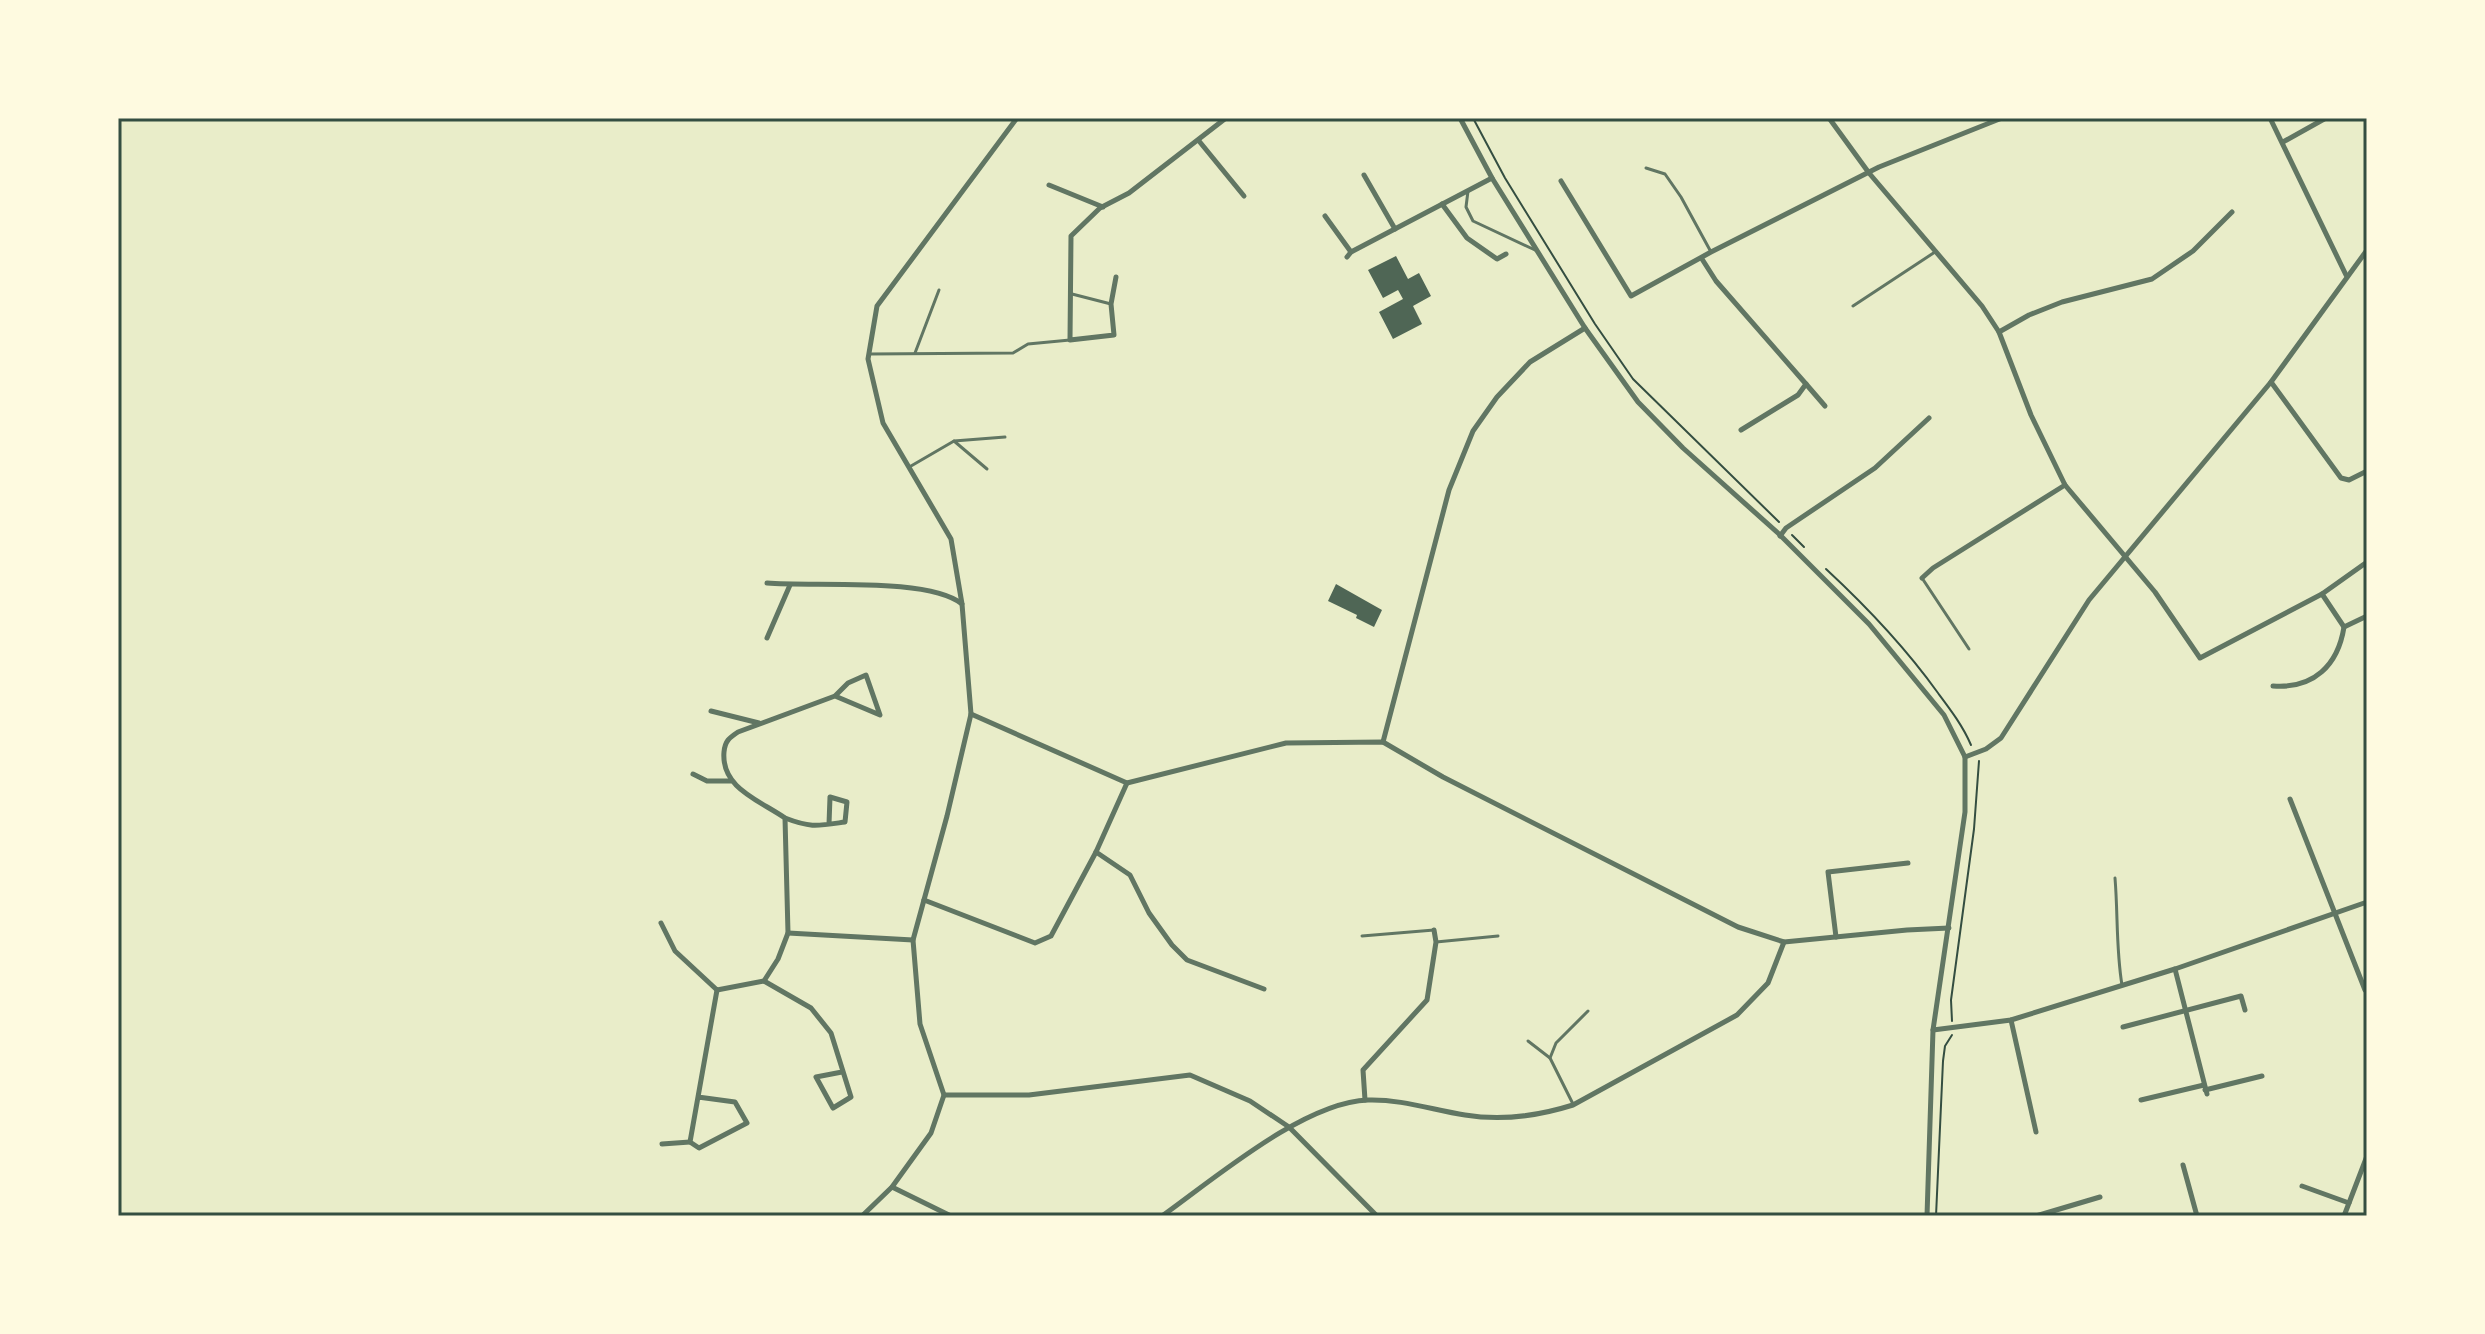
<svg xmlns="http://www.w3.org/2000/svg" width="2485" height="1334" font-family="Inter,sans-serif">
  <style>
    .building { fill: #4f6655 }
    .lines { fill: none; stroke-linecap: round; stroke-linejoin: round }
    .path { stroke: #344e41; stroke-width: 2 }
    .service { stroke: #617663; stroke-width: 3 }
    .minor { stroke: #617663; stroke-width: 5 }
    .neatline { fill: none; stroke: #344e41; stroke-width: 3 }
  </style>
  <rect width="100%" height="100%" fill="#e9edc9"/>
  <g class="building">
    <path d="M1396,256L1408,279L1419,273L1431,296L1413,306L1422,324L1393,339L1379,312L1403,299L1398,290L1383,298L1368,270Z"/>
    <path d="M1336,584L1382,610L1374,627L1356,618L1357,615L1328,601Z"/>
  </g>
  <g class="lines">
    <g class="path">
      <path d="M1473,118L1505,178L1595,324L1633,379L1779,522"/>
      <path d="M1792,535L1804,547"/>
      <path d="M1826,569C1867,607 1905,647 1938,693C1950,709 1963,726 1971,745"/>
      <path d="M1952,1021L1951,1000L1974,829L1979,761"/>
      <path d="M1936,1216L1943,1061L1945,1046L1952,1035"/>
    </g>
    <g class="service">
      <path d="M1646,168L1665,174L1681,197L1711,252"/>
      <path d="M1468,191L1466,207L1473,221L1535,250"/>
      <path d="M1072,294L1111,304"/>
      <path d="M1853,306L1935,252"/>
      <path d="M915,353L939,290"/>
      <path d="M869,354L1013,353L1028,344L1070,340"/>
      <path d="M954,441L987,469"/>
      <path d="M911,466L954,441L1005,437"/>
      <path d="M1922,578L1969,649"/>
      <path d="M2115,878C2118,914 2116,950 2122,985"/>
      <path d="M1362,936L1434,930"/>
      <path d="M1436,942L1498,936"/>
      <path d="M1528,1041L1550,1058"/>
      <path d="M1573,1104L1550,1058L1556,1043L1588,1011"/>
    </g>
    <g class="minor">
      <path d="M1460,118L1492,178L1585,328L1638,402L1683,448L1779,534L1869,624L1944,715L1965,757V812L1933,1030L1927,1216"/>
      <path d="M1829,118L1869,173L1982,306L1999,332L2031,415L2065,485L2155,592L2200,658L2322,594L2367,562"/>
      <path d="M2270,118L2346,275"/>
      <path d="M1199,141L1244,196"/>
      <path d="M2283,142L2326,118"/>
      <path d="M1364,175L1395,229"/>
      <path d="M1561,181L1631,296L1711,252L1879,167L2002,118"/>
      <path d="M1049,185L1103,207"/>
      <path d="M1442,204L1467,238L1497,259L1506,254"/>
      <path d="M1325,216L1351,252"/>
      <path d="M1347,257L1351,252L1492,178"/>
      <path d="M1702,259L1716,281L1806,384L1798,395L1741,430"/>
      <path d="M1116,277L1111,304L1114,335L1070,340L1071,236L1100,208L1129,193L1226,118"/>
      <path d="M1999,332L2029,315L2062,302L2152,279L2193,251L2232,212"/>
      <path d="M2271,382L2341,478L2349,480L2367,471"/>
      <path d="M1806,384L1825,406"/>
      <path d="M1780,536L1786,528L1875,468L1929,418"/>
      <path d="M1922,578L1933,568L2065,485"/>
      <path d="M767,583C814,587 928,577 962,604"/>
      <path d="M2322,594L2344,627L2367,616"/>
      <path d="M767,638L790,585"/>
      <path d="M2273,686C2314,689 2338,665 2344,627"/>
      <path d="M711,711L759,723"/>
      <path d="M971,714L1127,783L1286,743L1383,742L1443,777L1738,927L1784,942L1907,930L1949,928"/>
      <path d="M1383,742L1449,490L1473,431L1497,397L1530,362L1585,328"/>
      <path d="M1965,757L1986,749L2001,738L2089,600L2271,382L2367,250"/>
      <path d="M693,774L707,781H731"/>
      <path d="M2290,799L2365,990"/>
      <path d="M785,818C811,828 817,826 845,822L847,802L830,797L829,824"/>
      <path d="M1096,852L1130,875L1149,913L1172,945L1187,960L1264,989"/>
      <path d="M924,900L1035,943L1051,936L1096,852L1127,783"/>
      <path d="M661,923L675,951L717,990L764,981L778,959L788,933L785,818C759,800 721,788 724,752C725,741 729,738 738,732L835,696L880,715L866,675L848,683L835,696"/>
      <path d="M788,933L913,940"/>
      <path d="M1836,937L1828,872L1908,863"/>
      <path d="M2175,969L2207,1094"/>
      <path d="M764,981L811,1008L831,1033L851,1097L833,1108L816,1077L842,1072"/>
      <path d="M2011,1020L2036,1132"/>
      <path d="M2123,1027L2241,996L2245,1010"/>
      <path d="M1933,1030L2011,1020L2175,969L2367,902"/>
      <path d="M2205,1090L2262,1076"/>
      <path d="M944,1095H1029L1190,1075L1250,1101L1289,1127L1377,1216"/>
      <path d="M698,1097L735,1102L747,1123L699,1148L690,1142L717,990"/>
      <path d="M1365,1100L1363,1070L1427,1000L1436,942L1434,930"/>
      <path d="M2141,1100L2204,1085"/>
      <path d="M662,1144L690,1142"/>
      <path d="M2183,1165L2197,1216"/>
      <path d="M2302,1186L2349,1203"/>
      <path d="M892,1187L951,1216"/>
      <path d="M862,1216L892,1187L931,1133L944,1095L920,1024L913,940L947,816L971,714L962,604L951,539L883,423L868,359L877,306L1017,118"/>
      <path d="M1162,1216C1214,1179 1304,1102 1368,1100C1401,1099 1433,1110 1465,1115C1501,1121 1538,1116 1573,1105L1737,1015L1768,983L1784,942"/>
      <path d="M2036,1216L2100,1197"/>
      <path d="M2344,1216L2367,1156"/>
    </g>
  </g>
  <rect width="2485" height="1334" fill="none" stroke="#fefae0" stroke-width="240"/>
  <rect x="120" y="120" width="2245" height="1094" class="neatline"/>
</svg>
